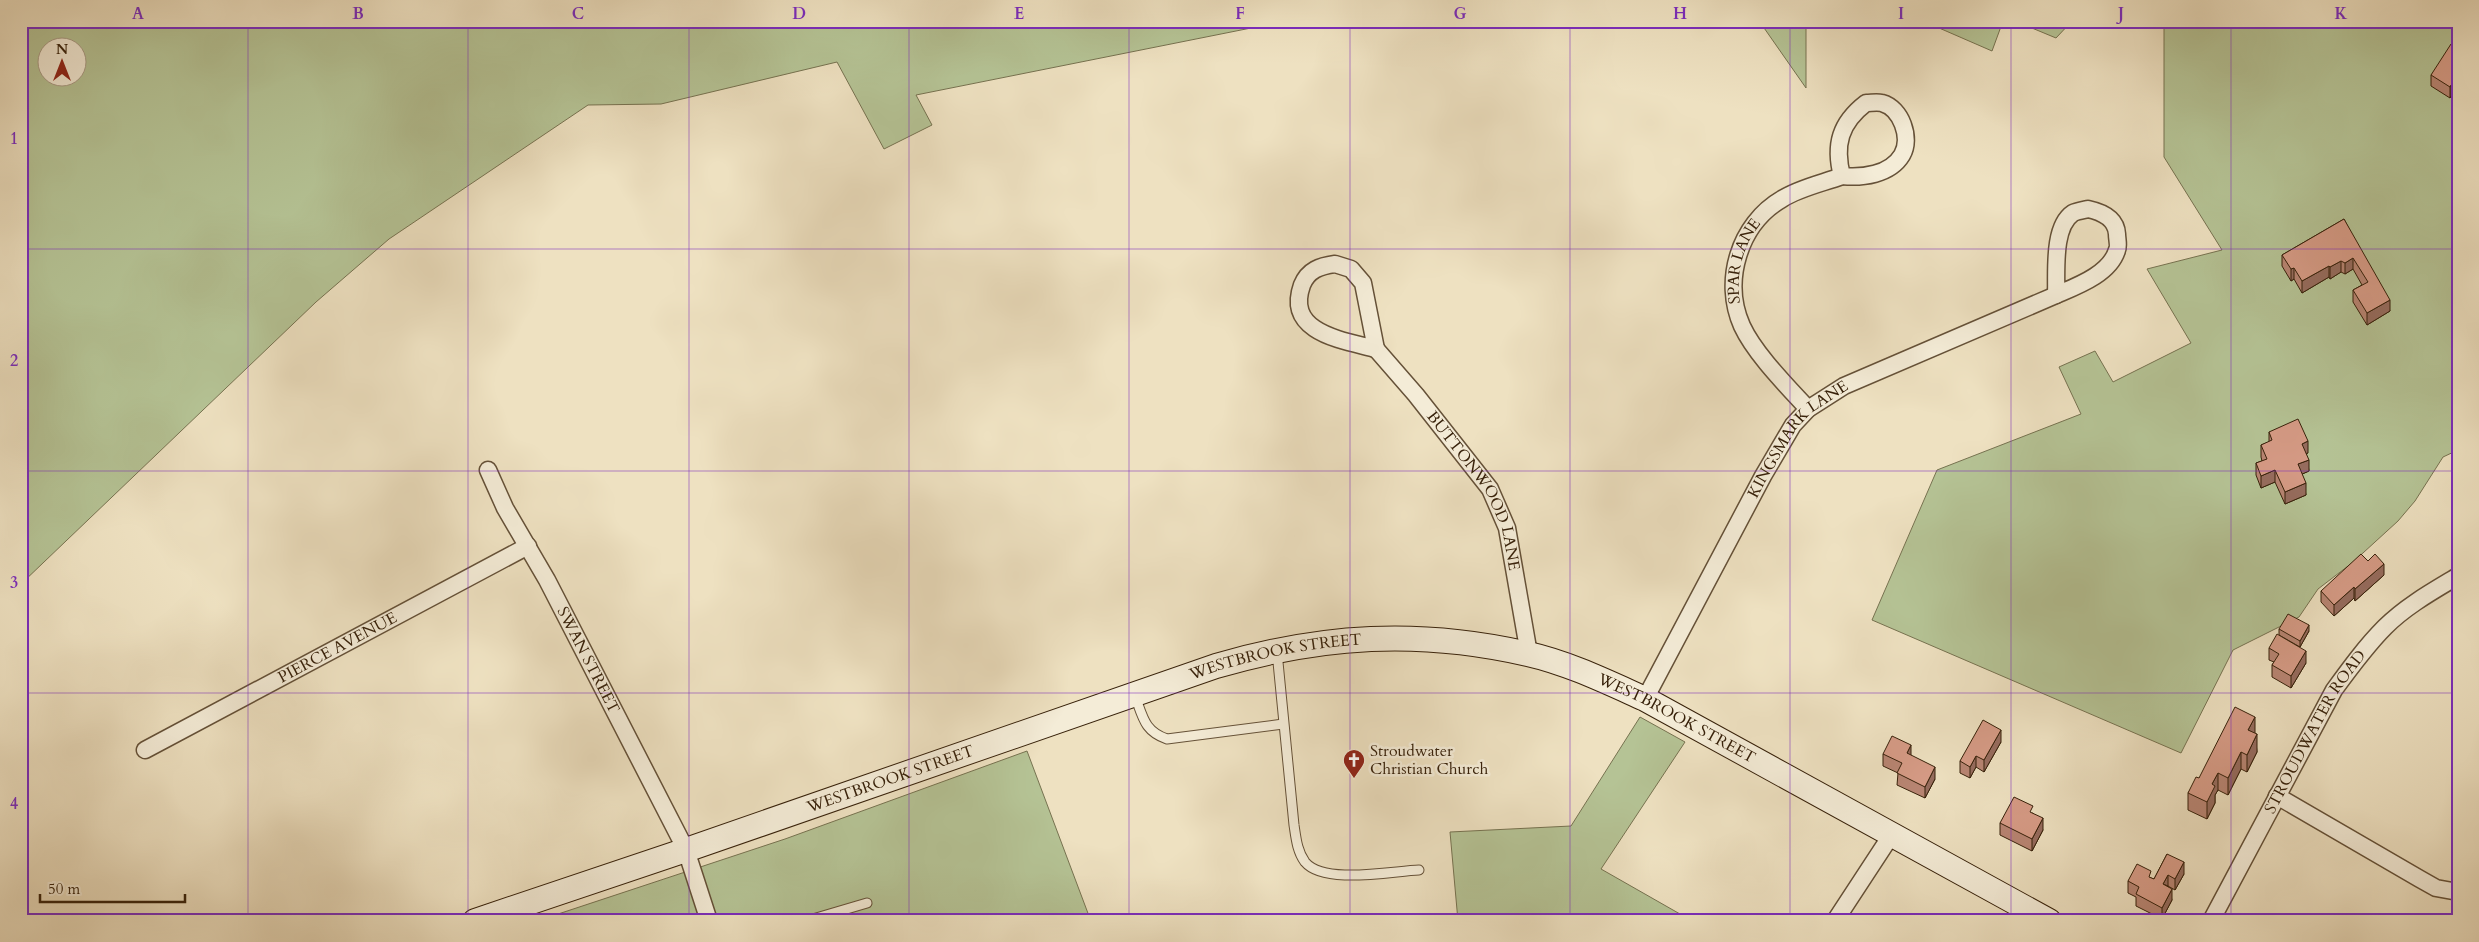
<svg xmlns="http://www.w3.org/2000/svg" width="2479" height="942" font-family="Cardo,serif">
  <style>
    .green { fill: #b5c395; stroke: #767250; fill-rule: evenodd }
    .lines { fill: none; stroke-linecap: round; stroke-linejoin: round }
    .service-casing { stroke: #655138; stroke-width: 11 }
    .minor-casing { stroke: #655138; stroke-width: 19 }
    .secondary-casing { stroke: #37210a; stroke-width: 26 }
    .service { stroke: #f4ecd7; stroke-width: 9 }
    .minor { stroke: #f4ecd7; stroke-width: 16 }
    .secondary { stroke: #f4ecd7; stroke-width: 24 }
    .wall { fill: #b88573; stroke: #37210a }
    .shaded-wall { fill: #966c5e; stroke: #37210a }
    .building { fill: #d69b86; stroke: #37210a }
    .grid { fill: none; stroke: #7b2cbf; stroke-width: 1; stroke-opacity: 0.55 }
    .labels { text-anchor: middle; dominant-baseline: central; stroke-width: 5; stroke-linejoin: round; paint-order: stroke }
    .street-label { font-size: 16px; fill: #37210a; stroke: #f4ecd7 }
    .poi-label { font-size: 16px; fill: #37210a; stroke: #f4ecd7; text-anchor: start }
    .neatline { fill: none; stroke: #7b2cbf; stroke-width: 2 }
    .grid-label { font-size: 16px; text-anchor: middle; font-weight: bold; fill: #7b2cbf }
  </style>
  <rect width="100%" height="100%" fill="#eee1c1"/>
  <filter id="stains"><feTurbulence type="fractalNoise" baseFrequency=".004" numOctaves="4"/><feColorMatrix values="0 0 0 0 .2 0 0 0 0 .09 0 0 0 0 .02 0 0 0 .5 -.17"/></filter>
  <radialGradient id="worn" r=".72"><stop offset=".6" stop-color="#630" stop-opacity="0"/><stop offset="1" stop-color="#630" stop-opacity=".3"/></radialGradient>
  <g class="green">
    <path d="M21,21H1286L916,95L932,125L884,149L837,62L661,104L588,105L389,239L316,302L21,584ZM48,48H78V78H48Z"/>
    <path d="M1748,21H1815L1806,25V88L1762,25Z"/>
    <path d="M1923,21H2003L1992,51Z"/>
    <path d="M2015,21H2072L2056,38Z"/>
    <path d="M2115,21H2458V450L2443,457L2415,501L2398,521L2352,563L2318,589L2299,617L2233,650L2181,753L1872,620L1937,470L2081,414L2059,367L2095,351L2113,382L2191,343L2147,269L2222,250L2164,157V25Z"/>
    <path d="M1640,717L1685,742L1601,869L1680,914L1668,921H1458L1450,832L1571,826Z"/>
    <path d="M1027,751L1089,916L1106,921H537L785,839Z"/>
  </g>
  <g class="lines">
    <g class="service-casing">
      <g id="service">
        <path d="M1277,652L1294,825C1296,838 1297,851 1305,862C1324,885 1392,871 1419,870"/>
        <path d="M1135,696C1143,717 1144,731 1167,739L1283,724"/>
        <path d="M806,921L867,903"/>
      </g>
    </g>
    <g class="minor-casing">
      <g id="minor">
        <path d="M1866,103C1871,103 1877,102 1882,103C1901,108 1912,138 1902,155C1890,175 1862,178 1842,176C1834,145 1840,123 1866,103Z"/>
        <path d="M2088,209C2102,212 2116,218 2117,234C2117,239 2119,246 2117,250C2110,274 2077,286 2056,295C2057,273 2052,227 2073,213C2077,211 2084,210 2088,209Z"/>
        <path d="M1335,264L1351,269L1363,283L1376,349C1342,340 1285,333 1302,285C1308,270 1320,266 1335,264Z"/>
        <path id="s1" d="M1376,349L1416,395L1490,489L1507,528L1529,654"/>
        <path id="s2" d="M1808,409C1787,386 1755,354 1742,326C1722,281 1739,224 1782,199C1799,188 1823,183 1842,176"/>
        <path id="s3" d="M488,470L505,508L547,580L686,850L709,921"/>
        <path id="s4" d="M1645,699L1763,476L1793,425L1808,409L1844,386L2056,295"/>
        <path id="s5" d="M145,750L528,546"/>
        <path d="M2277,796L2420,879L2436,888L2458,892"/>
        <path d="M1835,921L1892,834"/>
        <path id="s6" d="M2211,921L2334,690C2350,668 2366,646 2385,627C2406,606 2433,591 2458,576"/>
      </g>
    </g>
    <g class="secondary-casing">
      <g id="secondary">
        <path id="s7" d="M475,921L686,850L1216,666C1322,635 1419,629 1528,654C1568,663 1607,682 1645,699L2049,921"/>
      </g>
    </g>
    <use href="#service" class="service"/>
    <use href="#minor" class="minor"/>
    <use href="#secondary" class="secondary"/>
  </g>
  <g class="wall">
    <path d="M2458,48V104L2457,100L2451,96L2450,98L2431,86V75Z"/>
    <path d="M2344,219L2390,311L2367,325L2353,302V290L2362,285L2353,269L2345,274L2341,272L2330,279L2329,277L2302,293L2294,279L2291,281L2282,266V255Z"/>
    <path d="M2269,432L2308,453H2306L2309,471L2302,474L2306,495L2285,504L2275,482L2261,488L2256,475V463L2262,461L2261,457V445L2269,442Z"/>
    <path d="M2368,561L2384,575L2355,601L2354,598L2334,616L2321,602V591Z"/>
    <path d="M2279,629L2309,631L2300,647L2279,635Z"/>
    <path d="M2269,648L2306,663L2291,688L2272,677V665L2274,662L2269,660Z"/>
    <path d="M2255,733L2257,752L2247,772L2241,769L2228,795L2218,790L2215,795V803L2207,819L2188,810V793L2199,778Z"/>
    <path d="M2001,742L1984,772L1976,767L1970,778L1960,773V761Z"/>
    <path d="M1883,754L1911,755L1935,779L1925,798L1897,785L1898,773L1883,766Z"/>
    <path d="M2033,813L2043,830L2032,851L2000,835V823Z"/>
    <path d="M2167,854L2184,874L2175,890L2168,886L2172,900L2162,919L2136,906V897L2128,893V881L2151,878L2154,879Z"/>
  </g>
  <g class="shaded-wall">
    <path d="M2451,85V96L2450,98V87Z"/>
    <path d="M2353,258V269L2345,274V263Z"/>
    <path d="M2341,261V272L2330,279V267Z"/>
    <path d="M2329,266V277L2302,293V281Z"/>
    <path d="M2294,268V279L2291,281V269Z"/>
    <path d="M2390,300V311L2367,325V313Z"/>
    <path d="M2308,441V453L2302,455V444Z"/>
    <path d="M2309,460V471L2298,476V464Z"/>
    <path d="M2275,470V482L2261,488V476Z"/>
    <path d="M2306,483V495L2285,504V492Z"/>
    <path d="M2384,564V575L2355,601V589Z"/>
    <path d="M2354,587V598L2334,616V605Z"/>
    <path d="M2309,625V631L2300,647V641Z"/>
    <path d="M2306,651V663L2291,688V676Z"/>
    <path d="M2255,717V734L2248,730Z"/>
    <path d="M2001,730V742L1984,772V760Z"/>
    <path d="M2257,734V752L2247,772V755Z"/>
    <path d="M1911,745V757L1907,753Z"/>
    <path d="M2241,752V769L2228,795V778Z"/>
    <path d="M1976,756V767L1970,778V767Z"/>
    <path d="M1935,767V779L1925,798V787Z"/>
    <path d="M2218,773V790L2215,795V803L2207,819V802L2212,784Z"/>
    <path d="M2043,818V830L2032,851V839Z"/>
    <path d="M2184,862V874L2175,890V879Z"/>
    <path d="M2168,875V886L2163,884Z"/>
    <path d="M2172,889V900L2162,919V908Z"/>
  </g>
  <g class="building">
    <path d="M2451,44L2458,48V88L2451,85L2450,87L2431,75Z"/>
    <path d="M2344,219L2390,300L2367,313L2353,290L2368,282L2353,258L2345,263L2341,261L2330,267L2329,266L2302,281L2294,268L2291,269L2282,255Z"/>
    <path d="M2298,419L2308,441L2302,444L2309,460L2298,464L2306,483L2285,492L2275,470L2261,476L2256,463L2267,459L2261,445L2272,440L2269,432Z"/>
    <path d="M2361,554L2368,561L2375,554L2384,564L2355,589L2354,587L2334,605L2321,591Z"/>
    <path d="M2288,614L2309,625L2300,641L2279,629Z"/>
    <path d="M2277,634L2306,651L2291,676L2272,665L2279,654L2269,648Z"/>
    <path d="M2235,707L2255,717L2248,730L2257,734L2247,755L2241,752L2228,778L2218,773L2212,784L2215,786L2207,802L2188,793L2196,777L2199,778Z"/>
    <path d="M1983,720L2001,730L1984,760L1976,756L1970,767L1960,761Z"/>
    <path d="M1892,736L1911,745L1907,753L1935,767L1925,787L1897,773L1902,763L1883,754Z"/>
    <path d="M2014,797L2033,806L2030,812L2043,818L2032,839L2000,823Z"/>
    <path d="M2167,854L2184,862L2175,879L2168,875L2163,884L2172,889L2162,908L2136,894L2139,887L2128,881L2137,864L2151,871L2149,877L2154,879Z"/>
  </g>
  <path class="grid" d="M248,21V921M468,21V921M689,21V921M909,21V921M1129,21V921M1350,21V921M1570,21V921M1790,21V921M2011,21V921M2231,21V921M21,249H2458M21,471H2458M21,693H2458"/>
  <defs>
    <g id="church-pin" transform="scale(1.125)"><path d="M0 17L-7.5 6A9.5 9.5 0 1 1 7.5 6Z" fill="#8f2418" stroke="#f4ecd7"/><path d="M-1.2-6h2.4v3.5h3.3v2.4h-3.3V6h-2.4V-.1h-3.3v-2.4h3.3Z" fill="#fff"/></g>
  </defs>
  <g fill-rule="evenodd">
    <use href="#church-pin" x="1354" y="760"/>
  </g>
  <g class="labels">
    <g class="street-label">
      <text stroke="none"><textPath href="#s2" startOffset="174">SPAR LANE</textPath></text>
      <text stroke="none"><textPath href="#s4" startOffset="304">KINGSMARK LANE</textPath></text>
      <text stroke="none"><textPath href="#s1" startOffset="175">BUTTONWOOD LANE</textPath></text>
      <text stroke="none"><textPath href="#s5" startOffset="218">PIERCE AVENUE</textPath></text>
      <text stroke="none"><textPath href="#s7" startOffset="844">WESTBROOK STREET</textPath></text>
      <text stroke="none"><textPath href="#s3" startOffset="215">SWAN STREET</textPath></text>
      <text stroke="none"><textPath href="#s7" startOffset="1262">WESTBROOK STREET</textPath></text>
      <text stroke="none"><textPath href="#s6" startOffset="216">STROUDWATER ROAD</textPath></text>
      <text stroke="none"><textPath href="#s7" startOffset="439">WESTBROOK STREET</textPath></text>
    </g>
    <g class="poi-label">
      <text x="1370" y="751">Stroudwater<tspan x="1370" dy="18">Christian Church</tspan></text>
    </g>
  </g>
  <rect width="2479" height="942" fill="none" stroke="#eee1c1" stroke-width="55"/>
  <g transform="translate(62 62)"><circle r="24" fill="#f4ecd7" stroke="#a89b85"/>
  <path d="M0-4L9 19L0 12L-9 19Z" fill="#8f2418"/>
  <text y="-8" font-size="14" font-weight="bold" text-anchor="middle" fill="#37210a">N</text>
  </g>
  <path d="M40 894v8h145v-8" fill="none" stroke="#37210a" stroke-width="2.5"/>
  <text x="48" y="894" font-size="15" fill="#37210a" stroke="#f4ecd7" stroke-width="4" paint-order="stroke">50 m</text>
  <rect x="28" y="28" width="2424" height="886" class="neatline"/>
  <g class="grid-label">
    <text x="138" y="19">A</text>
    <text x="358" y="19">B</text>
    <text x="578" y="19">C</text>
    <text x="799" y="19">D</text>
    <text x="1019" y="19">E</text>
    <text x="1240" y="19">F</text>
    <text x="1460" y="19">G</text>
    <text x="1680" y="19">H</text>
    <text x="1901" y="19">I</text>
    <text x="2121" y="19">J</text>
    <text x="2341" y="19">K</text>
    <text x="14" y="144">1</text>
    <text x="14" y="366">2</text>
    <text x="14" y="588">3</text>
    <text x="14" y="809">4</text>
  </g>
  <rect width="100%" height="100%" filter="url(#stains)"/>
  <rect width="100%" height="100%" fill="url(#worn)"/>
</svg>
